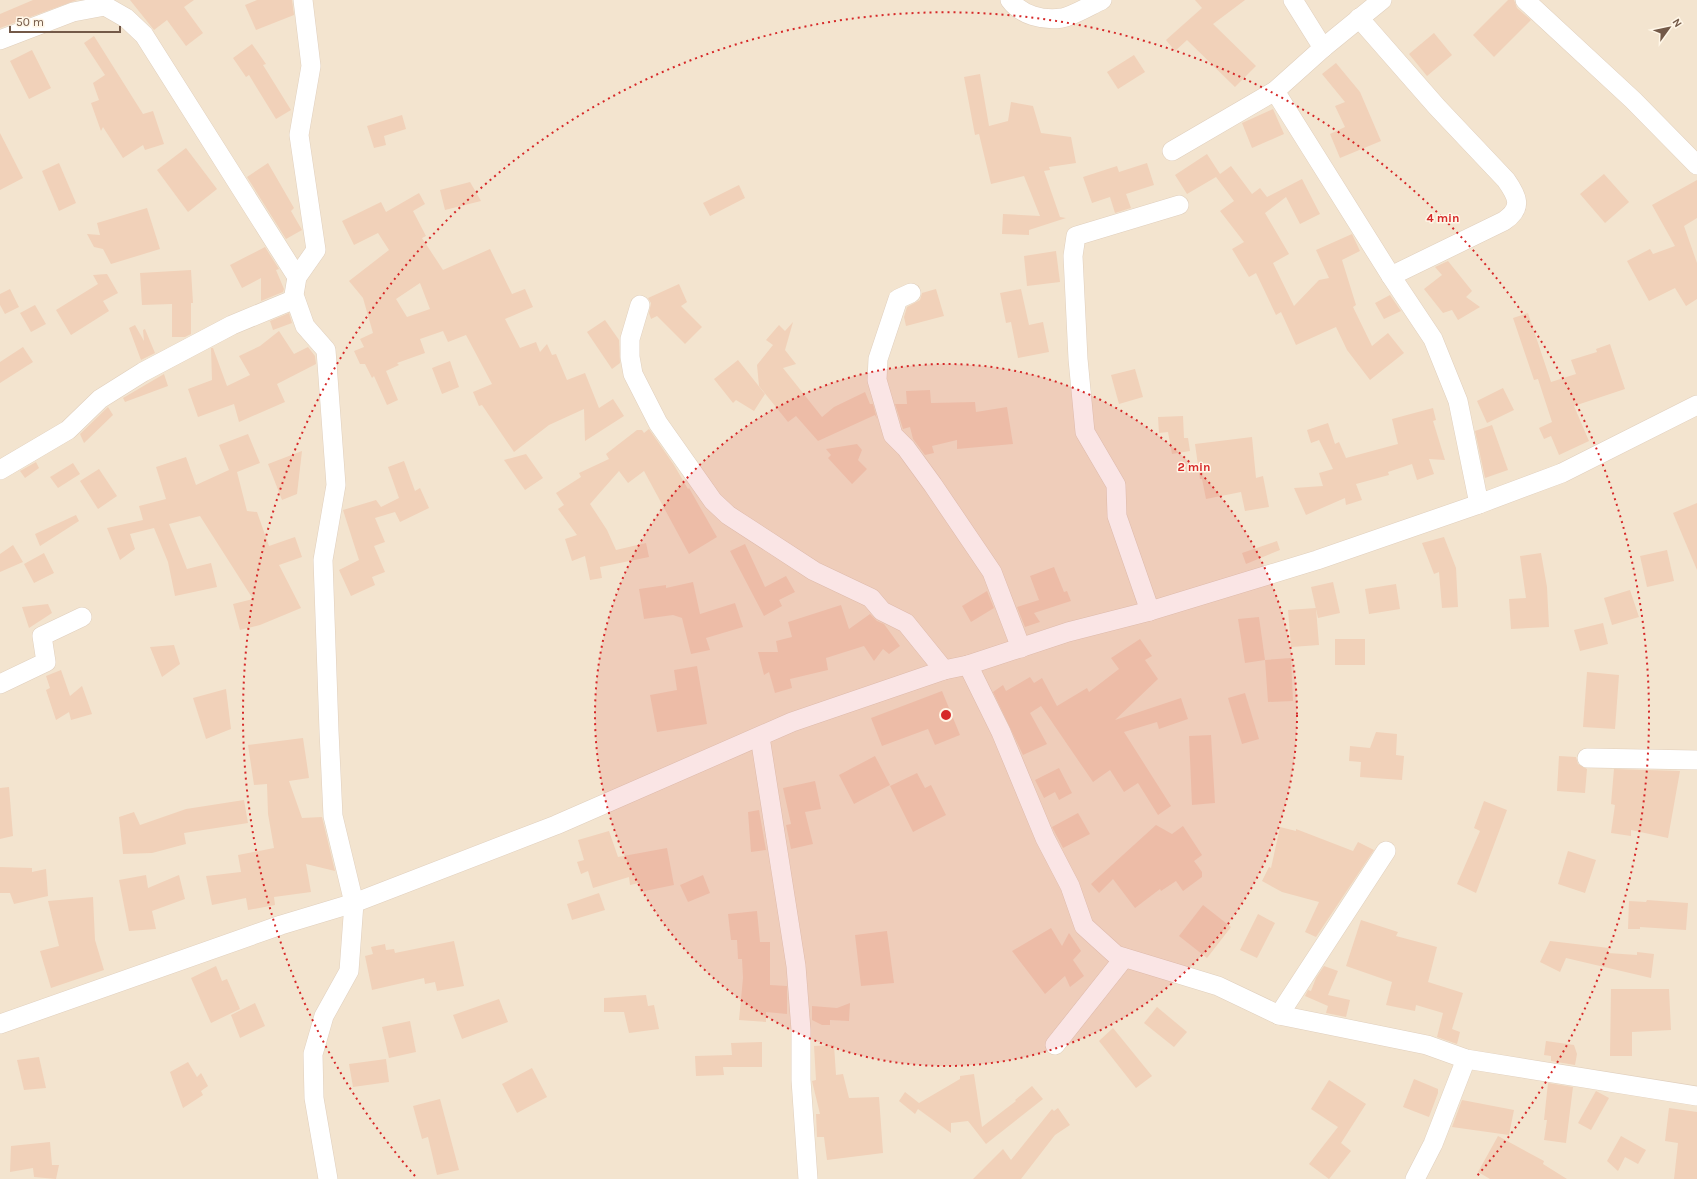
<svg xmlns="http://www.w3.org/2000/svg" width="1697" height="1179" font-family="Karla,sans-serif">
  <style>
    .residential { fill: #f3e4cf }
    .building { fill: #f1d1b9; fill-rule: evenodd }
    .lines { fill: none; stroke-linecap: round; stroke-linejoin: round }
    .minor-casing { stroke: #e0cfbd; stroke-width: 20 }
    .minor { stroke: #fff; stroke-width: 19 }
    .ring { fill: none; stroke: #d62828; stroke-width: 2; stroke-dasharray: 2 4 }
    .centre { fill: #d62828; stroke: #fff6e7; stroke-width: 2 }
    .ring-label { font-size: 12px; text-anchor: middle; font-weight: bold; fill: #d62828; stroke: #fff6e7; stroke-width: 3; stroke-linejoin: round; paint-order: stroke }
  </style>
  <rect width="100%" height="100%" fill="#fcf2e1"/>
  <rect class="residential" x="0" y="0" width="1697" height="1179"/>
  <g class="building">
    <path d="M33,0H77L0,28V14Z"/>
    <path d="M130,0H194L184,7L203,33L186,46L167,20L154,30Z"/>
    <path d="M257,0H292L294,15L256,30L245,5Z"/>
    <path d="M1195,0H1245L1213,24L1256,66L1235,87L1187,40L1175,51L1166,40L1202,8Z"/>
    <path d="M1508,0H1514L1517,8L1531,20L1494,57L1473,35Z"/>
    <path d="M1434,33L1452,55L1427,76L1409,54Z"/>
    <path d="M94,36L143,114L153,111L164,144L145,150L143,145L123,158L103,127L101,131L91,103L99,100L93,83L105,75L84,43Z"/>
    <path d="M252,44L266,64L263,65L291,110L276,119L249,75L246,77L233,58Z"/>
    <path d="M32,50L51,88L29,99L10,61Z"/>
    <path d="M1134,55L1145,72L1118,89L1107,72Z"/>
    <path d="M1336,63L1360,92L1381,141L1340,158L1330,134L1345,127L1335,106L1345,102L1322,74Z"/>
    <path d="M980,74L989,126L1008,121L1011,102L1033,106L1041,133L1071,137L1076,163L1049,167L1050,170L1044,171L1060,217L1066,218L1029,230V235L1002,234L1003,214L1040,216L1024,176L991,184L979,134L975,135L964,77Z"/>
    <path d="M1273,109L1284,134L1252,148L1242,123Z"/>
    <path d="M402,115L406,129L384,136L386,145L374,148L367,126Z"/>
    <path d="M0,133L23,178L0,190Z"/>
    <path d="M186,148L217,189L188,212L157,170Z"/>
    <path d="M1207,154L1220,174L1231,166L1252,194L1260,188L1267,197L1302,179L1320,214L1300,224L1286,197L1265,213L1289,254L1273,263L1294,306L1319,280L1329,278L1316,250L1352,234L1360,251L1342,260L1356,305L1353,307L1372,346L1388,333L1404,353L1370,380L1347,350L1336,327L1296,345L1281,312L1276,315L1256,273L1249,277L1232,249L1244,242L1220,211L1234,201L1216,177L1187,194L1175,175Z"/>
    <path d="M59,163L76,203L59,211L42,171Z"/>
    <path d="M268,163L294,208L291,211L302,230L286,239L247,177Z"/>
    <path d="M1147,163L1154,185L1126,194L1131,208L1115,213L1110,197L1092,203L1083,177L1117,166L1119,172Z"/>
    <path d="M1604,174L1629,202L1605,223L1580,194Z"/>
    <path d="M1697,180V218L1684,226L1697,263V299L1686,306L1675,288L1649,301L1627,261L1650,249L1653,254L1675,246L1652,205Z"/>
    <path d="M470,182L481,201L445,210L440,190Z"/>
    <path d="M739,185L745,198L710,216L703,203Z"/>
    <path d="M419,193L425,204L413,211L426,236L422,238L443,270L490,249L512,294L525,289L533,307L505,319L520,348L536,342L540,352L547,344L552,355L556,354L567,380L585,373L599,408L613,399L624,416L585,441L584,409L549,425L514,452L482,405L479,406L473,392L492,384L466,335L448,342L443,331L420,339L425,353L397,363L399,365L386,371L398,400L387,405L374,376L372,378L365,364H360L354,351L364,347L360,339L373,333L363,298L349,281L389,250L378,233L354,245L342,221L381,202L386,212ZM420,283L430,309L407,317L396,299Z"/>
    <path d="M147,208L160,249L111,264L103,249L94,247L87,234L100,235L97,223Z"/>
    <path d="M265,247L279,269L276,270L284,289L283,292L261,301V278L242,288L230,265Z"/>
    <path d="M1056,251L1060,282L1027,286L1024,256Z"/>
    <path d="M1448,261L1472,291L1466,297L1480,307L1458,320L1452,310L1443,313L1424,289L1442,275L1435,267Z"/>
    <path d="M191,270L193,303H191V334L185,337H172V304L142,305L140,273Z"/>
    <path d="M107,274L118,293L103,301L109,311L71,335L56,310L98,284L93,275Z"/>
    <path d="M679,284L687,302L681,306L702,327L685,344L657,316L651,319L649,313L651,303L648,298Z"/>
    <path d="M10,289L19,307L5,314L0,305V294Z"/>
    <path d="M936,289L944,316L906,326L904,317L907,307L920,300L922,293Z"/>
    <path d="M1021,289L1029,325L1043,322L1049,352L1018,358L1011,322L1006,323L1000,293Z"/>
    <path d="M1390,295L1401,311L1384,319L1375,303Z"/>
    <path d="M35,305L46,324L31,332L20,313Z"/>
    <path d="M289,313L292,323L273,330L270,321Z"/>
    <path d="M1528,313L1551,382L1576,374L1571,360L1597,352L1596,349L1610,344L1625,389L1574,406L1589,441L1559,455L1551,436L1544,439L1539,428L1552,422L1538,379L1534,380L1513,318Z"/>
    <path d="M605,320L619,340L620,363L612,369L587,332Z"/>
    <path d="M793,322L785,350L796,364L783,368L822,417L834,407L865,392L870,404H873L877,419L875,415L818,441L796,416L788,422L759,386L757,365L773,345L766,340L779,325L785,331Z"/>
    <path d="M135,325L144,341L143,330L145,329L155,353L141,360L129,328Z"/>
    <path d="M279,331L294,354L308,347L315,356L316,364L277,384L285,402L239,422L234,404L198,417L188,389L212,380L211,348H213L227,386L250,375L239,356L260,346Z"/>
    <path d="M23,347L33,362L0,383V362Z"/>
    <path d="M738,360L765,394L754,411L736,400L733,403L714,379Z"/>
    <path d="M450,361L459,387L442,394L432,368Z"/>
    <path d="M1135,369L1143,397L1119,404L1111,375Z"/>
    <path d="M164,374L168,386L125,402L123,398Z"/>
    <path d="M1503,388L1514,410L1487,423L1477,401Z"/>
    <path d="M930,390L931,403L975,402L976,412L1007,407L1013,444L957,449V440L932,446L934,453L925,455L913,439L910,427L903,429L895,404H907L906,391Z"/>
    <path d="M108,407L113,415L84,443L80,434Z"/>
    <path d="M1433,408L1436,420L1433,421L1445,460L1429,459L1434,474L1417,480L1412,464L1388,472L1389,475L1356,484L1362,500L1346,505L1345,498L1306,515L1294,488L1323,486L1319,473L1333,469L1319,440L1311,443L1307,430L1328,423L1335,444L1339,442L1346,458L1398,444L1392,419Z"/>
    <path d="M1183,416L1184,438H1188L1190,451L1172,454L1168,432L1159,433L1158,417Z"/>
    <path d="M1492,425L1508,470L1485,478L1475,431Z"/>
    <path d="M649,429L674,465L688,489L689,488L717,537L689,554L644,471L628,483L619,471L590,504L607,530L616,550L646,543L649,557L600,567L602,578L590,580L585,556L572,561L565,539L577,535L558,509L564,505L556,493L581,477L579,473L609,459L606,454L637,430H642L644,433Z"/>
    <path d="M248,434L260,463L237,472L247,511L257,512L269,546L295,537L302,557L279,565L301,608L260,625L240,630L233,604L253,599L200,516L169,524L187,569L211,563L217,587L175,596L168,562L154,528L130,534L135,549L120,560L107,528L143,520L139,506L166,499L156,467L186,457L196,485L229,470L219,445Z"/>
    <path d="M1252,437L1256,478L1263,476L1269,507L1245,511L1241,492L1206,499L1202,479H1200L1195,444Z"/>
    <path d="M857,444L862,450L858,460L867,469L852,484L828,458L831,455L826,449Z"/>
    <path d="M302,451L297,494L282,500L268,464Z"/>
    <path d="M526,454L543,478L525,490L504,460Z"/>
    <path d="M404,461L415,491L420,488L429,508L400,522L395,512L375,518L385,542L374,546L385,572L372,577L375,585L351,596L339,570L359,560L343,510L376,500L381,507L399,498L388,467Z"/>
    <path d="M36,462L39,468L25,478L20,471Z"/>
    <path d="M73,463L80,474L58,488L50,477Z"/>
    <path d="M99,469L117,496L98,509L80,481Z"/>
    <path d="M1697,503V570L1673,513Z"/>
    <path d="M76,515L79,521L40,546L35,534Z"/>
    <path d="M1444,537L1456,568L1458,607L1442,608L1439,572L1434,574L1422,543Z"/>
    <path d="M1277,541L1280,550L1246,564L1242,553Z"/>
    <path d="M745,544L765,587L786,576L795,592L779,600L782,606L764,616L730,551Z"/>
    <path d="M13,545L23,562L0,572V554Z"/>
    <path d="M1667,550L1674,581L1647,587L1640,556Z"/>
    <path d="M44,553L54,573L34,583L24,564Z"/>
    <path d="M1541,553L1547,587L1549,627L1511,629L1509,599L1526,598L1520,556Z"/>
    <path d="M1054,567L1064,592L1067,591L1071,601L1034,613L1040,622L1025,627L1017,607L1039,600L1030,576Z"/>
    <path d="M693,582L700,614L735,603L743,627L706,638L710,650L691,654L682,618L673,615L644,619L639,589L666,585V588Z"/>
    <path d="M1333,582L1340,613L1318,618L1311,587Z"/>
    <path d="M1396,584L1400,609L1369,614L1365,589Z"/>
    <path d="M1630,590L1639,617L1612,625L1604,598Z"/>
    <path d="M987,591L994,608L971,622L962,606Z"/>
    <path d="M48,604L52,613L29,628L22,607Z"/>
    <path d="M841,605L849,629L870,614L877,621L884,624L900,646L889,654L883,649L874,661L864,646L826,658L828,670L790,679L792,688L775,693L769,672L764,675L758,652H778L776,641L792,637L788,622Z"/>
    <path d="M1316,608L1319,645L1291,647L1288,610Z"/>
    <path d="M1259,617L1265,660L1245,663L1238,619Z"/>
    <path d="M1603,623L1608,644L1580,651L1574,630Z"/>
    <path d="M1140,639L1152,656L1145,660L1158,679L1115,720L1181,698L1188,719L1159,729L1157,722L1124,732L1171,806L1158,815L1138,783L1124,792L1110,770L1093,782L1041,706L1030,713L1047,744L1023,755L993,692L1003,685L1006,691L1030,677L1034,683L1042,678L1057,706L1087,688L1089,692L1119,669L1111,658Z"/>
    <rect x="1335" y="639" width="30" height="26"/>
    <path d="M174,645L180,664L162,677L150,647Z"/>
    <path d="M1291,658L1293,701L1268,702L1265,660Z"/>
    <path d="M697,666L707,724L657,732L650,695L677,690L674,670Z"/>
    <path d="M61,670L70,696L82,686L92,714L71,720L69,712L56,720L46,690L50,688L46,676Z"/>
    <path d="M1587,672L1619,675L1615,729L1583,727Z"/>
    <path d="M226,689L231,729L206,739L193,698Z"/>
    <path d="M942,691L960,735L935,745L928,729L882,746L871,718Z"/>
    <path d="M1245,693L1259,739L1242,744L1228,698Z"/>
    <path d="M1376,732L1397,734L1396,755L1404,756L1402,780L1360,777L1361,762L1349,761L1350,746L1370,748Z"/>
    <path d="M1211,735L1215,803L1192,805L1189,736Z"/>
    <path d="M303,738L309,778L289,781L302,818L322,817L335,871L306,864L311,892L274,897L275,905L248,910L246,898L212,905L206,876L241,872L238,855L274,848L268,814L267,784L254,785L248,745Z"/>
    <path d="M875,756L890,785L854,804L839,775Z"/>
    <path d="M1559,756L1576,757L1578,764L1587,769L1585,793L1557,791Z"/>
    <path d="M1059,768L1072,793L1059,800L1055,792L1044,798L1035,780Z"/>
    <path d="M1614,769L1680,771L1668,838L1631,830V836L1611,833L1615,805L1611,804Z"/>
    <path d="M917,773L925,788L931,785L946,815L913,832L890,786Z"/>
    <path d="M815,781L821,809L805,812L813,844L791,849L786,825L791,824L783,788Z"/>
    <path d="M9,787L13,836L0,839V788Z"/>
    <path d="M244,800L248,823L184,833L186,844L152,853L123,854L119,817L134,812L140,825L186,809Z"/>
    <path d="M1484,801L1507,810L1476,893L1457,884L1480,831L1474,828Z"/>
    <path d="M759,810L766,850L751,852L748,812Z"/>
    <path d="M1078,813L1090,834L1063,848L1052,827Z"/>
    <path d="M1156,825L1172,834L1183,826L1202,855L1194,861L1202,872V877L1183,891L1176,881L1161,891L1160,889L1135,908L1113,879L1099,893L1091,884Z"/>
    <path d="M1280,827L1296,831V829L1353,851L1358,842L1374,850L1316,937L1305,932L1319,902L1282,892L1262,881L1269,867L1271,868Z"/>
    <path d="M609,831L618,857L667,848L674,885L640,892L639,883L630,885L629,877L593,888L588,871L581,874L577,862L584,860L578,840Z"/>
    <path d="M1568,851L1596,860L1585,893L1558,884Z"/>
    <path d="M0,867L32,868V872L46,869L48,896L14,904L10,893H0Z"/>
    <path d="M146,875L148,888L179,875L185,899L152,911L156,929L129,931L119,880Z"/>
    <path d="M703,875L710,893L688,902L680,885Z"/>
    <path d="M599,893L605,910L572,920L567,904Z"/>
    <path d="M93,897L95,940L104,970L51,988L40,951L59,946L48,901Z"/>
    <path d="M1647,900L1688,903L1686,930L1640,927V929H1628L1629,901L1646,902Z"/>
    <path d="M1203,905L1231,927L1207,958L1179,936Z"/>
    <path d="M757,911L760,942H770V985L787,986V1014L766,1012V1022L739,1020L743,978L742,959H738L737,940H731L728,914Z"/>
    <path d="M1258,914L1275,923L1257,958L1240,950Z"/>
    <path d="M1361,920L1398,932L1396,936L1437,947L1428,982L1463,993L1452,1029L1460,1032L1457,1044L1437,1037L1443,1013L1416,1005L1415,1011L1386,1005L1392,982L1346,966Z"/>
    <path d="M1051,928L1062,946L1069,933L1081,951L1073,960L1084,976L1070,987L1065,976L1045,994L1012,951Z"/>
    <path d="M887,931L894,983L861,986L855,935Z"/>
    <path d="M454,941L464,986L437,991L435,982L425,984L424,978L372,990L365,956L373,954L371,947L385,944L386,950L394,949L395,953Z"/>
    <path d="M1550,941L1609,948L1608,953L1637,955V952L1654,954L1651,978L1566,958L1560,972L1540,962Z"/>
    <path d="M216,966L222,981L227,979L240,1009L211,1023L191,978Z"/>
    <path d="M1324,966L1338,971L1328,995L1350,1000L1346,1017L1326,1013L1328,1006L1305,996L1308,990L1311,991L1316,978Z"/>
    <path d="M1611,989H1669L1671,1030L1632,1032V1056H1610Z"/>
    <path d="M646,995L648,1006L654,1005L659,1029L629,1033L624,1012H604V998Z"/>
    <path d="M499,999L508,1022L462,1039L453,1015Z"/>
    <path d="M255,1003L265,1026L240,1038L231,1015Z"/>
    <path d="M850,1003L849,1021L830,1020V1025H822L812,1020V1006L837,1008Z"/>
    <path d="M1157,1007L1187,1032L1174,1047L1144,1023Z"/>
    <path d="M410,1021L416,1052L389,1058L382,1027Z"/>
    <path d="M1113,1028L1152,1076L1136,1088L1099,1041Z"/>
    <path d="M1546,1041L1574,1045L1577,1054L1575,1065L1551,1061V1056L1544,1055Z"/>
    <path d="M762,1042V1067H723L724,1075L696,1076L695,1056L732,1055L731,1043Z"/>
    <path d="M834,1045L836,1075L843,1074L849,1098L879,1097L883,1153L827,1160L824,1137H817L816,1114H820L812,1081L816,1080L814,1046Z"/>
    <path d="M39,1057L46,1088L24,1090L17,1060Z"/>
    <path d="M386,1059L389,1082L353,1087L349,1064Z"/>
    <path d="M188,1062L197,1077L201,1073L208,1086L201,1091L203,1095L183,1108L170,1072Z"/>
    <path d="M532,1068L547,1097L517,1113L502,1084Z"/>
    <path d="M974,1074L982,1127L1016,1101L1015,1100L1032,1086L1043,1099L986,1144L968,1121L951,1123V1133L918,1109L915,1114L899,1101L905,1092L919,1103L960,1079V1076Z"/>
    <path d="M1414,1079L1438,1089V1093L1429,1117L1403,1107Z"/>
    <path d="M1329,1080L1366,1104L1341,1143L1351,1151L1329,1179L1309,1164L1338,1127L1311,1109Z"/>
    <path d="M1548,1083L1573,1087L1566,1143L1544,1140L1547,1120H1544Z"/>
    <path d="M1596,1091L1609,1098L1591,1130L1578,1123Z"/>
    <path d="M440,1099L459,1170L437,1175L428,1137L422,1139L413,1106Z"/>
    <path d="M1462,1100L1514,1110L1509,1135L1452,1127Z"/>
    <path d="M1058,1108L1070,1125L1055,1135L1021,1179H973L1003,1149L1011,1160L1052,1109L1054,1111Z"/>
    <path d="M1669,1108L1697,1112V1179H1674L1678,1143L1665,1141Z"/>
    <path d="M1498,1136L1544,1161L1543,1164L1567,1179H1490L1478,1172Z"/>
    <path d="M1621,1136L1646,1150L1638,1164L1625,1157L1618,1171L1607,1161Z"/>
    <path d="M50,1142L52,1165H59L56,1179L34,1177L33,1168L10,1172L11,1146Z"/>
  </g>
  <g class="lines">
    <g class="minor-casing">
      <g id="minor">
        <path d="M303,0L311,66L299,135L316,250L297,277L294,295L305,326L326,350L336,485L323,560L329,731L333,816L354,903L349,971L324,1016L313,1054L314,1098L328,1179"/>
        <path d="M1010,0C1021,15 1043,21 1062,18C1073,16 1091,5 1102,0"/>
        <path d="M1293,0L1323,48"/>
        <path d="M1525,0L1633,100L1697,165"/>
        <path d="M1359,18L1437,107L1506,180C1518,197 1523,208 1504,221L1391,276"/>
        <path d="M0,40L73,12L105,6L126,18L144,35L297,277"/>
        <path d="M1275,91L1391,276L1433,339L1458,401L1479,504"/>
        <path d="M1172,151L1275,91L1323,48L1382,0"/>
        <path d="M911,293L898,299L878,359L877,380L893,435L906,448L933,485L992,572L1021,648"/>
        <path d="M640,305L630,339V357L633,374L658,423L713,501L728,515L814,571L871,598L882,611L906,623L944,670"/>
        <path d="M0,470L68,430L100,399L143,372L232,325L295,299"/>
        <path d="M1150,611L1117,516L1116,485L1085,432L1078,359L1073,256L1076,236L1179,205"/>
        <path d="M968,665L1001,732L1045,838L1070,886L1084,926L1116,955L1218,986L1279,1015L1427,1045L1466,1059L1697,1096"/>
        <path d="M0,684L46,662L42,636L82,617"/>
        <path d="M760,737L796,966L801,1030V1080L808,1179"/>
        <path d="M1587,758L1697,760"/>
        <path d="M1279,1015L1386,851"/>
        <path d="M0,1024L281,925L354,903L556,825L792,722L944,670L968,665L1068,632L1150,611L1317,560L1479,504L1562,473L1697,405"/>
        <path d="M1055,1045L1124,958"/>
        <path d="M1415,1179L1433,1144L1466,1059"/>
      </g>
    </g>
    <use href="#minor" class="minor"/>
  </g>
  <circle cx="946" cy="715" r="351" fill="#d62828" fill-opacity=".12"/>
  <g class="ring">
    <circle cx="946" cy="715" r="351"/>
    <path d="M415 1176A703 703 0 1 1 1477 1176"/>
  </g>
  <circle cx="946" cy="715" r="6" class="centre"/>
  <g class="ring-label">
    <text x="1443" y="222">4 min</text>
    <text x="1194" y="471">2 min</text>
  </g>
  <g transform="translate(1669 28) rotate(57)" stroke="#fff6e7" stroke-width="3" paint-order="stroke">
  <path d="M0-3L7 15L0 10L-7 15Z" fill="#735948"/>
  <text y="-6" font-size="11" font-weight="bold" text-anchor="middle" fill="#735948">N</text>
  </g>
  <path d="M10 26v6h110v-6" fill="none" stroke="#735948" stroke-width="2"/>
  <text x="16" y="26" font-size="12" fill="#735948" stroke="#fff6e7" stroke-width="3" paint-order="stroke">50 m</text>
</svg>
